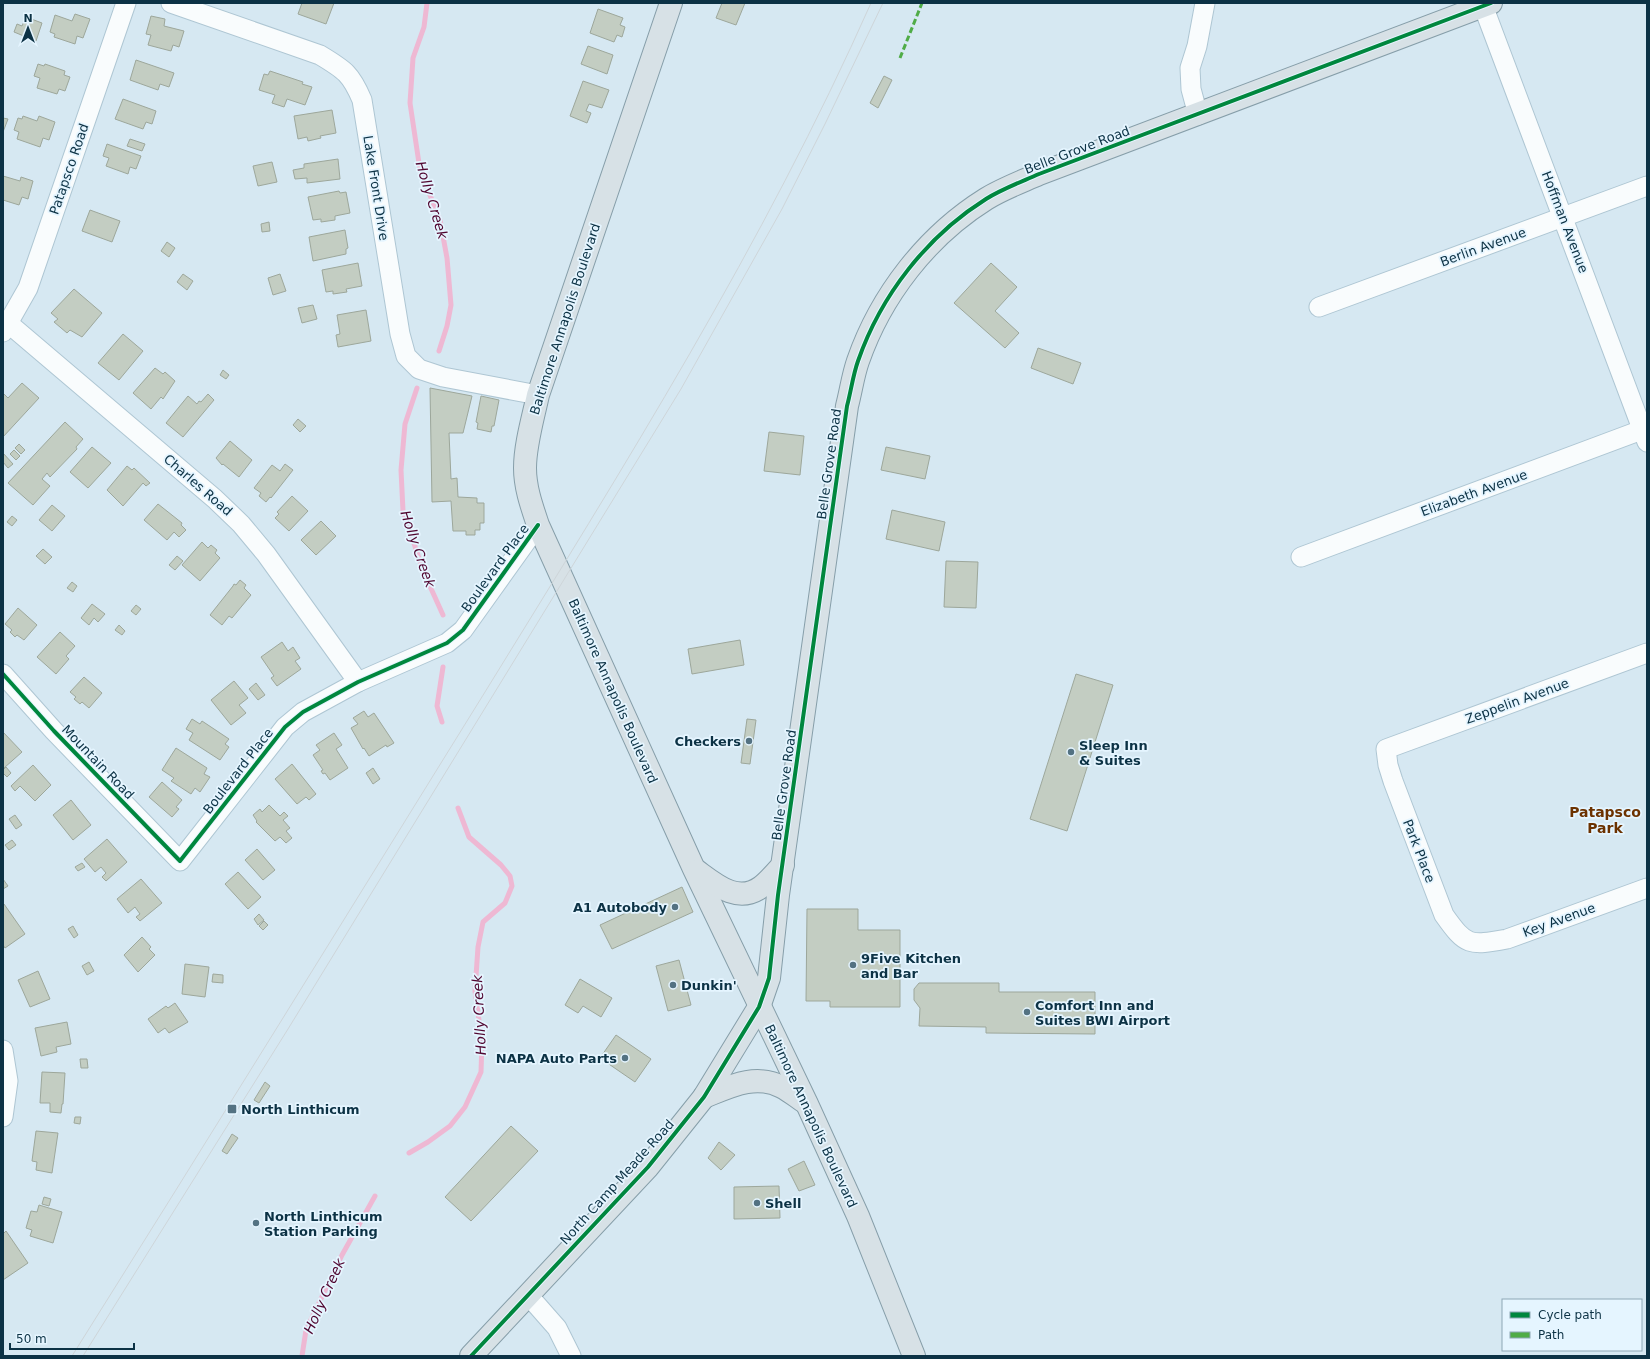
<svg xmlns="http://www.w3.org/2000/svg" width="1650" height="1359" font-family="'DejaVu Sans',sans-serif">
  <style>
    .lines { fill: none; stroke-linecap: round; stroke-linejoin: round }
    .stream { stroke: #eeb8d3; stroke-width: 5 }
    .building { fill: #c3cdc2; stroke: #9da79b }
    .minor-casing { stroke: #aec6d3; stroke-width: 21 }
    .major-casing { stroke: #869ea9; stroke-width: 24 }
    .minor { stroke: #f9fcfd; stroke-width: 19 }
    .major { stroke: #d7e1e6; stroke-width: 22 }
    .tram { stroke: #ced5d9; stroke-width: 1 }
    .quiet { stroke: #50ac47; stroke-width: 3; stroke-dasharray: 6 3; stroke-linecap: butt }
    .cycleway-casing { stroke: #e5f5ff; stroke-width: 6 }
    .cycleway { stroke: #00873e; stroke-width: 4 }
    .poi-dot { fill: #537282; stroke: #e5f5ff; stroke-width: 1.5 }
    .labels { text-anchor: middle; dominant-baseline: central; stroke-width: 3.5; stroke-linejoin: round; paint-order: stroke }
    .street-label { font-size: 13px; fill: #0c3245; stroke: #e5f5ff }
    .poi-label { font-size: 13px; font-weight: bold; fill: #0c3245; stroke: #e5f5ff; text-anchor: start }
    .water-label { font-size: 14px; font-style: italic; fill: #50052f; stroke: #e5f5ff }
    .neighbourhood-label { font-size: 14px; font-weight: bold; fill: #6c3200; stroke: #e5f5ff }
  </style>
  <rect width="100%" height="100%" fill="#d6e8f2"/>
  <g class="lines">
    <g class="stream">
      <path d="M427,3L424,27L413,58L410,103L420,170L440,220L447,258L451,305L447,326L439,351"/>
      <path d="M417,388L405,424L401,470L403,511L424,573L443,615"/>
      <path d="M442,722L437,706L443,667"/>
      <path d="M409,1153L428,1142L450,1126L465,1107L481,1072L482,1042L475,991L478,947L483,922L505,903L512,886L510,876L501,865L469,837L458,808"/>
      <path d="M302,1356L306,1330L342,1255L375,1196"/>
    </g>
  </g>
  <g class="building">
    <path d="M302,3H334L326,24L298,14Z"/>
    <path d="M722,3H745L736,25L716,18Z"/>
    <path d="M598,9L623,18L620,25L625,27L622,37L617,35L614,42L590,33Z"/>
    <path d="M75,14L90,19L83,38L77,36L75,44L54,37L55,34L50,32L55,15L72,21Z"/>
    <path d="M151,16L165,19L164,26L184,31L179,47L173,45L171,51L148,45L151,35L146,34Z"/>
    <path d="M26,17L42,23L36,41L14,32L17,24L22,26Z"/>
    <path d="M588,46L613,55L607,74L581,64Z"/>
    <path d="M136,60L174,73L169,87L160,84L158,90L130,80Z"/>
    <path d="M38,64L44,66L45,64L65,71L64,75L70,77L65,91L59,89L57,94L37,88L40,78L34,76Z"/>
    <path d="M270,71L303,82L302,84L312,87L305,105L287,99L284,107L272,103L275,95L259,90L264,74L268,75Z"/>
    <path d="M884,76L892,80L878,108L870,103Z"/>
    <path d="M583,81L609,90L602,108L589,104L586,111L591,113L587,123L570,116Z"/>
    <path d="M123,99L156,111L152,124L146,122L143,129L115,119Z"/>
    <path d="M332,110L336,133L320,136L321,138L308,141L307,137L298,139L294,116Z"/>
    <path d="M23,116L37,121L39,116L55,122L49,140L43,138L40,147L17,139L19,132L14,130L18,118L22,119Z"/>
    <path d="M3,118L8,119L3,132Z"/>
    <path d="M130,139L145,144L142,151L127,146Z"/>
    <path d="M107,144L141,156L136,169L130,167L128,174L106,166L109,158L103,156Z"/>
    <path d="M338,159L340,179L307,183V178L295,179L293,170L304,168V164Z"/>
    <path d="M272,162L277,182L258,186L253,166Z"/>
    <path d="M3,176L20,181L21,177L33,181L28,199L22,197L19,205L3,200Z"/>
    <path d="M339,191L340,193L346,192L350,213L335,216V220L321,222V219L313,220L308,197Z"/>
    <path d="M90,210L120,221L112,242L82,231Z"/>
    <path d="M269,222L270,231L262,232L261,224Z"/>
    <path d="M345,230L348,248L346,249V254L313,261L309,237Z"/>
    <path d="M167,242L175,248L169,257L161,251Z"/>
    <path d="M358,263L362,286L346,289L347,292L333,294V291L326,292L322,270Z"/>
    <path d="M991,263L1017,287L995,311L1019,333L1005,348L954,303Z"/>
    <path d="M183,274L193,281L187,290L177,282Z"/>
    <path d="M280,274L286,291L273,295L268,278Z"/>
    <path d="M74,289L102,313L82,337L70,330L67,333L54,322L58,319L51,313Z"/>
    <path d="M313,305L317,319L302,323L298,308Z"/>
    <path d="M366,310L371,341L338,347L336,335L340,334L337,315Z"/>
    <path d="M123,334L143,351L119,380L98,363Z"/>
    <path d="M1038,348L1081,363L1073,384L1031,368Z"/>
    <path d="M155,368L163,374L165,372L175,381L163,399L161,397L151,409L133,393Z"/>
    <path d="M223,370L229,375L226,379L220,375Z"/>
    <path d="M22,383L39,398L3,437V393L8,398Z"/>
    <path d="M430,388L472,396L463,433H449L451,479L457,478L458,497L477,498V503H484V523H480V530H475V535H466V531H453L451,501L432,502Z"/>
    <path d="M208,394L214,400L183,437L166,423L188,396L197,404L199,401L201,402Z"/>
    <path d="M481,396L499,400L494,426H492L491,432L477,429L478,423L476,422Z"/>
    <path d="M298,419L306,426L300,432L293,425Z"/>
    <path d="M65,422L83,439L76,447L77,449L50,477L47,473L42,479L50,486L33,505L8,483Z"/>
    <path d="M769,432L804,436L800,475L764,471Z"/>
    <path d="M230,441L252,460L239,477L223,464L222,465L216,458Z"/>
    <path d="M19,444L25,450L21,454L15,448Z"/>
    <path d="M92,447L111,463L88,488L70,472Z"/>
    <path d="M886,447L930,456L925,479L881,470Z"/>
    <path d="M14,450L20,456L16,460L10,454Z"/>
    <path d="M3,453L13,464L8,468L3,462Z"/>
    <path d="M285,464L293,470L271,498L270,497L266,502L259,496L261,493L254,488L272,465L280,471Z"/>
    <path d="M127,466L132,470L134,468L150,483L146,486L143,483L123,506L107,490Z"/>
    <path d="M292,496L308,511L289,531L275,518L279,514L277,512Z"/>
    <path d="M158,504L182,523L181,525L186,530L179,537L174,532L167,540L144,520Z"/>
    <path d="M52,505L65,516L52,531L39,520Z"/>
    <path d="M892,510L945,522L939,551L886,539Z"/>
    <path d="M12,516L17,520L12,526L7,522Z"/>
    <path d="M321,521L336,536L316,555L301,540Z"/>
    <path d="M202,542L208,548L211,545L217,550L215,553L220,558L200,581L182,565Z"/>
    <path d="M43,549L52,557L45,564L36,556Z"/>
    <path d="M177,556L183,561L175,570L169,565Z"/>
    <path d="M946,561L978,562L976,608L944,607Z"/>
    <path d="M240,580L246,585L244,588L251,595L232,618L229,616L222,625L210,615L233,586L234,584L236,585Z"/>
    <path d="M72,582L77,586L73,592L67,588Z"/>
    <path d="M92,604L105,614L98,622L94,618L89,625L81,618Z"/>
    <path d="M136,605L141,609L136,615L131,611Z"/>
    <path d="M18,608L37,625L24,640L17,635L15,637L10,632L12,630L5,624Z"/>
    <path d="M119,625L125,631L122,635L115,630Z"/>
    <path d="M60,632L75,646L66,656L69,659L56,674L37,657Z"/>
    <path d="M740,640L744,665L692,674L688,649Z"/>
    <path d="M282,642L288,651L293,647L300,658L295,661L301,669L277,686L271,678L274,676L261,657Z"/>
    <path d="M1076,674L1113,685L1067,831L1030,819Z"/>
    <path d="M84,677L102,693L89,708L82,702L80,704L74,699L76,697L70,692Z"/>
    <path d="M234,681L248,698L239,705L246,713L231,725L211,700Z"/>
    <path d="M256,683L265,695L258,700L249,689Z"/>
    <path d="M364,711L368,717L374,713L394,743L387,747L386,745L369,756L364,748L363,749L351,728L358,724L353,718Z"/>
    <path d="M192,719L200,724L202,721L229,739L225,744L229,747L220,760L189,740L193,733L186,729Z"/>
    <path d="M747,719L756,720L750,764L741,763Z"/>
    <path d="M3,732L22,752L4,768L3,767Z"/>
    <path d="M334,733L342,745L336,749L348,768L330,780L325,773L323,774L321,771L323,770L313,755L320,750L316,745Z"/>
    <path d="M176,748L207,768L204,774L210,777L200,792L195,788L191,794L171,781L174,778L162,770Z"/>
    <path d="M292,764L316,794L309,800L306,797L297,804L275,779Z"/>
    <path d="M33,765L51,785L35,801L20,786L15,791L11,786Z"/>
    <path d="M6,767L11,773L7,777L3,773V770Z"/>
    <path d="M373,768L380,779L373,784L366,773Z"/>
    <path d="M162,782L182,800L176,807L179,809L172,817L149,797Z"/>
    <path d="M71,800L91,825L73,840L53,815Z"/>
    <path d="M269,805L280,816L284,812L288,816L283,820L290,828L286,831L292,838L286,843L280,837L275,841L256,822L257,821L253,815L260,809L262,812Z"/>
    <path d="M15,815L22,825L16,829L9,819Z"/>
    <path d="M107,839L127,862L106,881L102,877L106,873L101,867L95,872L84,859Z"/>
    <path d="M12,840L16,845L9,850L5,845Z"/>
    <path d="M257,849L275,870L263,880L245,860Z"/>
    <path d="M82,863L85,867L78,871L75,867Z"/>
    <path d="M238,872L261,897L248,909L225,884Z"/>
    <path d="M3,879L8,886L3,889Z"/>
    <path d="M141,879L162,903L140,921L136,917L140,914L135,907L128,913L117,899Z"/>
    <path d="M682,887L693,912L612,949L600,925Z"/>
    <path d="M4,904L25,934L5,948L3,945V905Z"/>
    <path d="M807,909H858V930H900V1007H830V1001H806Z"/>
    <path d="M259,914L264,920L258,925L254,919Z"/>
    <path d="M264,921L268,925L263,930L259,926Z"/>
    <path d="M73,926L78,935L74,938L68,929Z"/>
    <path d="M142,937L151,947L149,949L155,955L138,972L124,955Z"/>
    <path d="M679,960L691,1005L668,1011L656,966Z"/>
    <path d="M89,962L94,971L87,975L82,966Z"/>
    <path d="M185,964L209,967L205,997L182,994Z"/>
    <path d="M38,971L50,999L30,1007L18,980Z"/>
    <path d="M213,974L223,975V983L212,982Z"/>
    <path d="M580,979L612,998L601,1017L583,1006L578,1013L565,1005Z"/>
    <path d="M919,983H999V992H1095V1034L986,1033V1027L919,1026L920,1008L914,1000V989Z"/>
    <path d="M175,1003L188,1022L169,1033L165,1028L158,1033L148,1019L166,1006L168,1008Z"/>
    <path d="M67,1022L71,1044L56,1047L57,1052L41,1056L35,1028Z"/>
    <path d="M616,1035L651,1059L635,1082L600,1058Z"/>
    <path d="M80,1059H87L88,1068H81Z"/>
    <path d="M42,1072L65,1073L63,1104H62L61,1113L50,1112V1103H40Z"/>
    <path d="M265,1082L270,1086L259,1103L254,1100Z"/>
    <path d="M75,1117H81L80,1124L74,1123Z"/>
    <path d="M511,1126L538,1151L471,1221L445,1197Z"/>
    <path d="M36,1131L58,1133L52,1173L36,1170L37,1162L32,1161Z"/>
    <path d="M232,1134L238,1138L227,1154L222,1151Z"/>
    <path d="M719,1142L735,1155L721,1170L708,1158Z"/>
    <path d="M804,1161L815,1185L799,1191L788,1169Z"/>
    <path d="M779,1186L780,1218L734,1219V1187Z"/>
    <path d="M44,1197L51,1199L49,1206L42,1204Z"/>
    <path d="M39,1205L62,1212L53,1243L30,1236L32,1230L26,1228L31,1211L37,1212Z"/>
    <path d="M6,1231L28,1263L3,1280V1234Z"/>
  </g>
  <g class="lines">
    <g class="minor-casing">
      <g id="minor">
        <path d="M171,3L320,55C345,70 351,74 362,100L400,334L406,356L419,369L443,377L538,395"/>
        <path d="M1482,3L1647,442"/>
        <path d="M1198,115L1191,89L1190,68L1197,46L1205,3"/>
        <path d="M1319,307L1647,186"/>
        <path d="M3,320L8,323L215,499L241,524L266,554L358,682"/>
        <path d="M3,332L28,288L126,3"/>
        <path d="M1301,557L1647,428"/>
        <path d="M1647,653L1386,749L1388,765L1393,781L1444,915C1466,946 1469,946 1507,939L1647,888"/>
        <path d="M3,674L54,731L180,861L285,727L303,712L358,682L447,643L463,630L538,525"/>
        <path d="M3,1050L8,1081L3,1117"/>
        <path d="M528,1295L557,1328L571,1356"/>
      </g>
    </g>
    <g class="major-casing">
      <g id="major">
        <path d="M671,3L538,395C533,418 525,445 525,468C525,488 532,507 538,525L694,869L807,1104L858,1216L914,1356"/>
        <path d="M697,871C716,885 738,904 761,887C769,881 776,872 783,865"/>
        <path d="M704,1097C729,1087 755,1073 782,1087C790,1091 798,1098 806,1103"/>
        <path d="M471,1356L648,1167L704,1097L759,1007L769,978L778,895L847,406C851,391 853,375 858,361C881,295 927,236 986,199C1002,189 1021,182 1039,174L1491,3"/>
      </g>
    </g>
    <use href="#minor" class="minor"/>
    <use href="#major" class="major"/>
    <g class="tram">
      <path d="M72,1356C211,1135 348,913 485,692C623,468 764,244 871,3"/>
      <path d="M83,1356L288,1029L681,389L782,209L825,124L883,3"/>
    </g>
    <path class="quiet" d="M900,58L922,3"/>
    <g class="cycleway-casing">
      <g id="cycleway">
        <path d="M3,674L54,731L180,861L285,727L303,712L358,682L447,643L463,630L538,525"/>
        <path d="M471,1356L648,1167L704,1097L759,1007L769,978L778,895L847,406C851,391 853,375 858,361C881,295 927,236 986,199C1002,189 1021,182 1039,174L1491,3"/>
      </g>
    </g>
    <use href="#cycleway" class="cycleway"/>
  </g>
  <g class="poi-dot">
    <circle cx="749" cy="741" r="4"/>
    <circle cx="1071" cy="752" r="4"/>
    <circle cx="675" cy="907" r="4"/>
    <circle cx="853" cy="965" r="4"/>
    <circle cx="673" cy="985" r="4"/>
    <circle cx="1027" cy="1012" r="4"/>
    <circle cx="625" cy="1058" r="4"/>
    <rect x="227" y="1104" width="10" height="10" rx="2"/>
    <circle cx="757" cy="1203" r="4"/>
    <circle cx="256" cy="1223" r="4"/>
  </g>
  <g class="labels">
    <g class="street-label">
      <text transform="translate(1077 150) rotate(-21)">Belle Grove Road</text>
      <text transform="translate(69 169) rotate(-71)">Patapsco Road</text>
      <text transform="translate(376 188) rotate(81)">Lake Front Drive</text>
      <text transform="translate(1565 222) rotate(69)">Hoffman Avenue</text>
      <text transform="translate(1483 247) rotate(-20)">Berlin Avenue</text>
      <text transform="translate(565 319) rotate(-72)">Baltimore Annapolis Boulevard</text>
      <text transform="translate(829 464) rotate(-82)">Belle Grove Road</text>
      <text transform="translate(198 485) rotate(41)">Charles Road</text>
      <text transform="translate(1474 493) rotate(-20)">Elizabeth Avenue</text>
      <text transform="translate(495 568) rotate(-54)">Boulevard Place</text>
      <text transform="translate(613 691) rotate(66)">Baltimore Annapolis Boulevard</text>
      <text transform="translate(1517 701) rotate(-20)">Zeppelin Avenue</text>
      <text transform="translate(98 762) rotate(46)">Mountain Road</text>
      <text transform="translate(238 771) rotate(-52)">Boulevard Place</text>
      <text transform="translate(784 785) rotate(-82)">Belle Grove Road</text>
      <text transform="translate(1419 851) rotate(69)">Park Place</text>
      <text transform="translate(1559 920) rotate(-20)">Key Avenue</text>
      <text transform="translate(811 1116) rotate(65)">Baltimore Annapolis Boulevard</text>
      <text transform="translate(617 1182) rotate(-48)">North Camp Meade Road</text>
    </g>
    <g class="poi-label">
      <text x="741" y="741" text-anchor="end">Checkers</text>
      <text x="1079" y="745">Sleep Inn<tspan x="1079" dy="15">&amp; Suites</tspan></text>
      <text x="667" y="907" text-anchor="end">A1 Autobody</text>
      <text x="861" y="958">9Five Kitchen<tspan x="861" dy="15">and Bar</tspan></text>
      <text x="681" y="985">Dunkin'</text>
      <text x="1035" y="1005">Comfort Inn and<tspan x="1035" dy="15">Suites BWI Airport</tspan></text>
      <text x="617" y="1058" text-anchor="end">NAPA Auto Parts</text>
      <text x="241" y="1109">North Linthicum</text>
      <text x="765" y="1203">Shell</text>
      <text x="264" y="1216">North Linthicum<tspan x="264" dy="15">Station Parking</tspan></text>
    </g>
    <g class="water-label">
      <text transform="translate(432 200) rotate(73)">Holly Creek</text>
      <text transform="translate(418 549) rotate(71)">Holly Creek</text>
      <text transform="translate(479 1015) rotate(-93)">Holly Creek</text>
      <text transform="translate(324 1296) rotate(-66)">Holly Creek</text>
    </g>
    <g class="neighbourhood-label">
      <text x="1605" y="812">Patapsco<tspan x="1605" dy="16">Park</tspan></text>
    </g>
  </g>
  <rect width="1650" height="1359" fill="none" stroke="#0c3245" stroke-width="8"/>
  <rect x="1502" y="1299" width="140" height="52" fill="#e5f5ff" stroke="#8ea7b5"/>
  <rect x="1510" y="1312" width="20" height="6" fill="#00873e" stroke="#8ea7b5"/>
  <text x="1538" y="1319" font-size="12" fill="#0c3245">Cycle path</text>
  <rect x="1510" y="1332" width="20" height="6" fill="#50ac47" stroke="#8ea7b5"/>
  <text x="1538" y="1339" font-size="12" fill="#0c3245">Path</text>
  <g transform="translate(28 28)" stroke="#e5f5ff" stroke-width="3" paint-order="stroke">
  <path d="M0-3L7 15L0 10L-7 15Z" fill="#0c3245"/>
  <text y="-6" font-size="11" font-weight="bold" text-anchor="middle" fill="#0c3245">N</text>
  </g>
  <path d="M10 1343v6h124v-6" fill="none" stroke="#0c3245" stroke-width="2"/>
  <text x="16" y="1343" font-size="12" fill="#0c3245" stroke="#e5f5ff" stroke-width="3" paint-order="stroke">50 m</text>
</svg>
